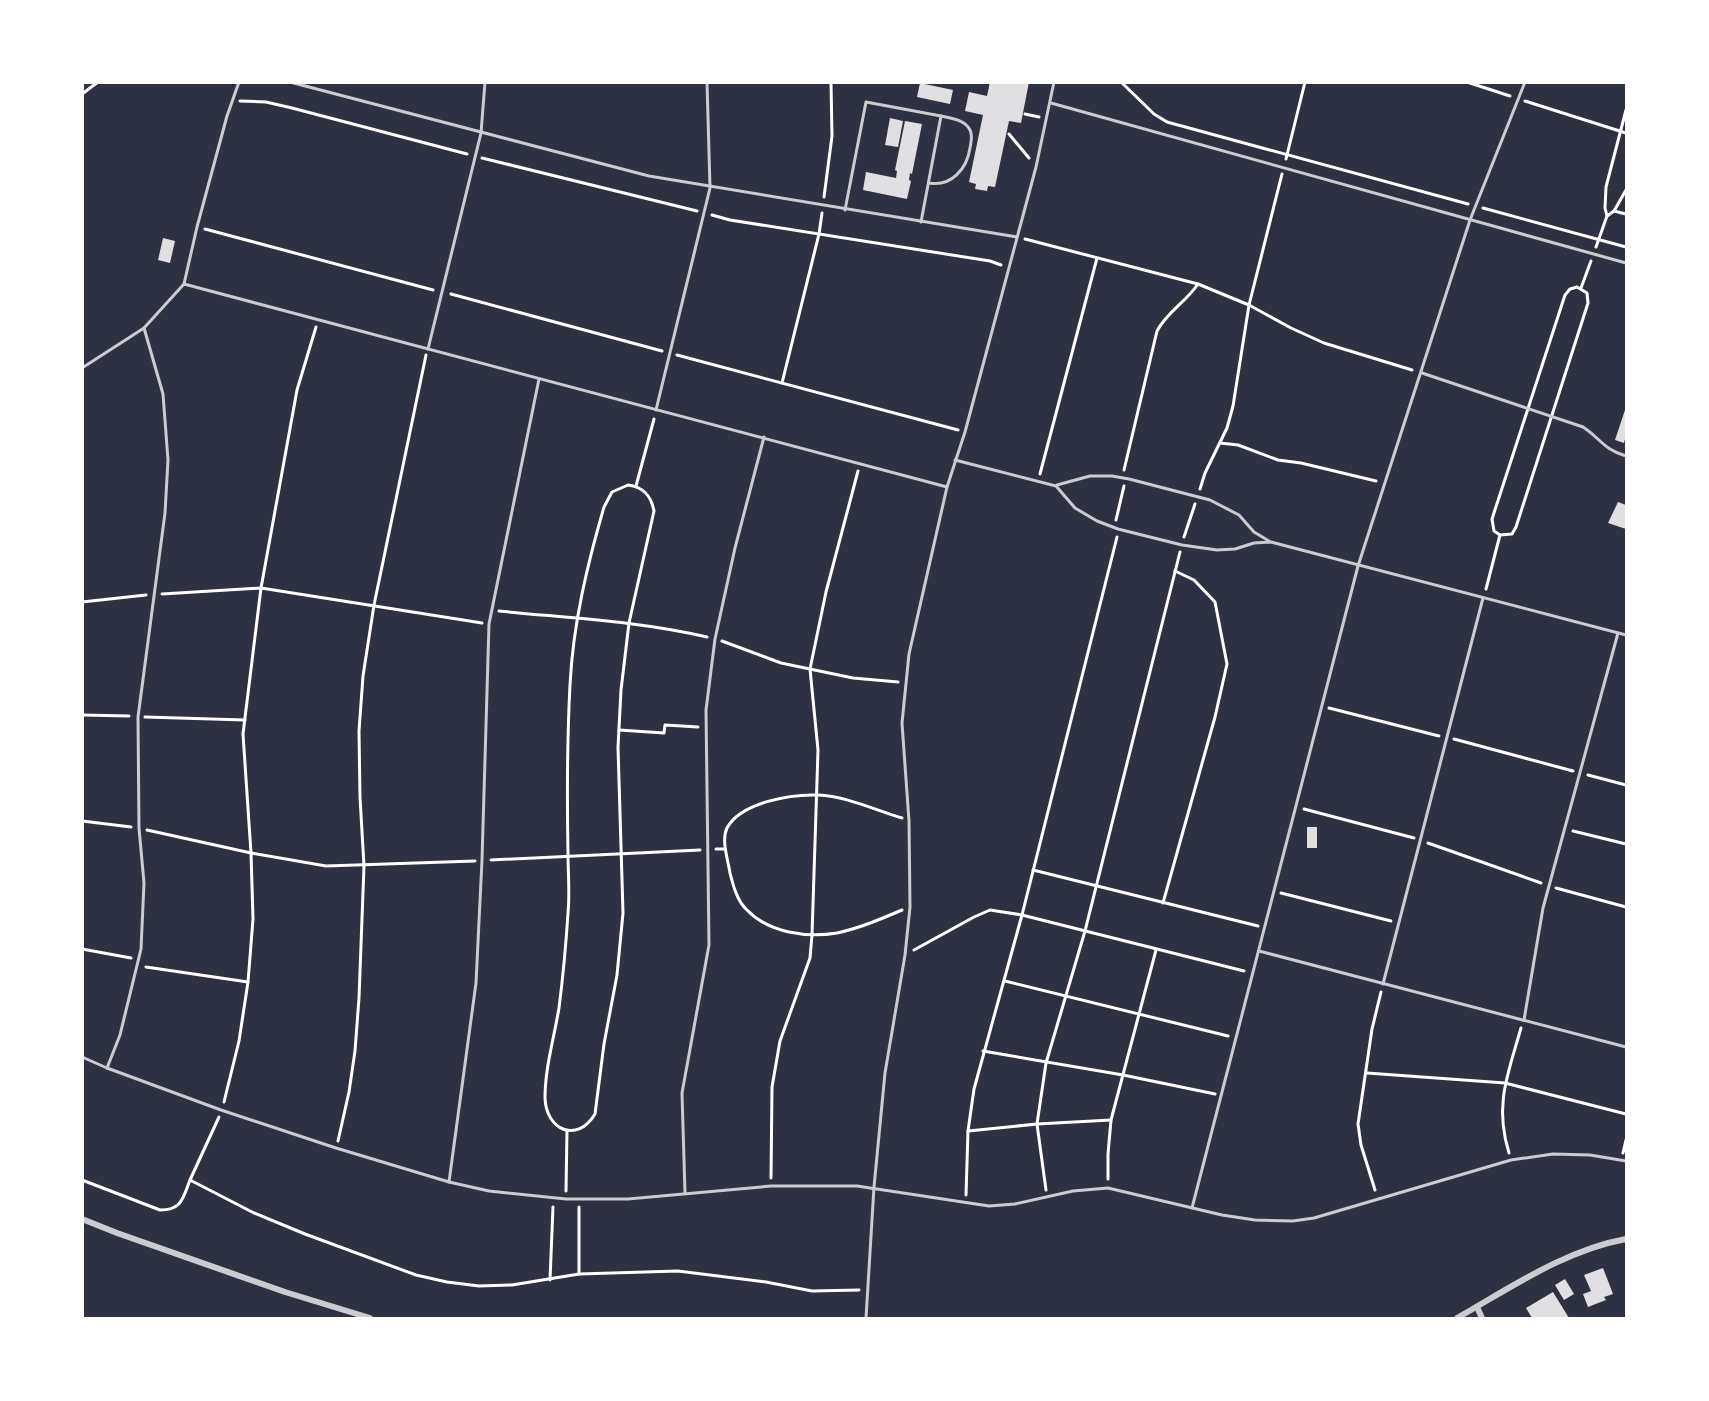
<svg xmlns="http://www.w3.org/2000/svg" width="1709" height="1401" font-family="'Times New Roman',serif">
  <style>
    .building { fill: #e0e0e3 }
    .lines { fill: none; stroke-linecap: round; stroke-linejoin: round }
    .path { stroke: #fff; stroke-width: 3 }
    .service { stroke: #caccd0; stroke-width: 3 }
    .minor { stroke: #caccd0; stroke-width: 6 }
  </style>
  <rect width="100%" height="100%" fill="#2d3142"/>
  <g class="building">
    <path d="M990,82H1029L1021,123L1009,121L995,187L988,186L987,191L975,189L976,184L969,182L983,115L965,111L969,92L987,96Z"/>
    <path d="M920,83L953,90L950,104L917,97Z"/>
    <path d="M890,118L903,121L898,147L885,145Z"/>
    <path d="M905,121L922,124L912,174L910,173L909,180L911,181L907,199L863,190L866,172L896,178L897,171L895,170Z"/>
    <path d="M163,238L175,241L170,263L158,260Z"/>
    <path d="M1626,407V435L1624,443L1615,440Z"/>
    <path d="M1618,502L1626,505V529L1608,523Z"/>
    <rect x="1307" y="827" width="10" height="21"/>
    <path d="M1603,1268L1613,1294L1604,1297L1606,1300L1588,1307L1583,1294L1591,1291L1584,1275Z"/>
    <path d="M1565,1279L1574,1294L1564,1300L1555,1285Z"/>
    <path d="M1553,1292L1569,1318H1532L1526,1308Z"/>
  </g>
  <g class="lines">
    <g class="path">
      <path d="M1121,82L1154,114L1167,122L1468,204"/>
      <path d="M1467,82L1510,96"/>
      <path d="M82,94L98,82"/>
      <path d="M240,101L266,102L292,108L467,154"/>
      <path d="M1525,101L1626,133"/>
      <path d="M1025,114L1039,117"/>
      <path d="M1009,134L1029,158"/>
      <path d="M482,158L697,211"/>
      <path d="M1286,159L1305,82"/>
      <path d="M824,197L832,136L831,82"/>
      <path d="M1483,208L1626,247"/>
      <path d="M1614,211L1626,214"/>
      <path d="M712,215L730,220L990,261L1001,265"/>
      <path d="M1607,216L1614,211L1626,190"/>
      <path d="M205,229L433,290"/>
      <path d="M1025,239L1198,284L1249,305L1291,328L1324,343L1412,370"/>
      <path d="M1596,247L1607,216L1605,208L1606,187L1626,110"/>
      <path d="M1577,287L1587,293L1588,303L1516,527L1512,534L1500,535L1494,531L1492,519L1565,295L1570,289Z"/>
      <path d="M1581,288L1591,261"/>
      <path d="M451,294L662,351"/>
      <path d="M677,355L958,430"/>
      <path d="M782,383L819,234L822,213"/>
      <path d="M1220,443L1238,445L1278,460L1301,463L1376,481"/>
      <path d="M1124,470L1157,331C1167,312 1186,302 1198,284"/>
      <path d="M1040,474L1097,258"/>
      <path d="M628,485C643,487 651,495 654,511L629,623L621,690L618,747L623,913L617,975L604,1044L595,1114C577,1144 546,1130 545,1098C545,1068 554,1038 559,1008C563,977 566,944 568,913C570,893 568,873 568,854C567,798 567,741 570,685C573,624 587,566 604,507L612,492Z"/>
      <path d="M636,486L654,419"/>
      <path d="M1200,489L1205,473L1227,428L1233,406L1249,305L1282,174"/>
      <path d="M1116,520L1124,486"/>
      <path d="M1184,537L1195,504"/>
      <path d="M1486,589L1500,535"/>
      <path d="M162,594L261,588L482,623"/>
      <path d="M82,602L146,595"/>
      <path d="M499,611C568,618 639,621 707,637"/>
      <path d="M722,641L781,663L853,678L898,682"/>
      <path d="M1329,708L1439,736"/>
      <path d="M82,715L129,716"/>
      <path d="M145,717L245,720"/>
      <path d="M619,730L664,733L665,725L698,727"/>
      <path d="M1454,739L1573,771"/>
      <path d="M1588,775L1626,785"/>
      <path d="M1304,809L1414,838"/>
      <path d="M902,818C875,810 846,796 818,795C792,794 741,802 727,828C721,840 728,860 730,873C733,885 737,901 747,910C769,933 807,938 837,933C860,928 881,919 902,910"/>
      <path d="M82,821L131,827"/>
      <path d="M147,830L251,853L326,866L475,861"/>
      <path d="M1573,831L1626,844"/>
      <path d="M1428,843L1541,883"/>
      <path d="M716,849H725"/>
      <path d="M491,860L700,850"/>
      <path d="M1033,870L1258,926"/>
      <path d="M1556,888L1626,907"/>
      <path d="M1281,893L1391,921"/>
      <path d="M1163,903L1215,717L1227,664L1215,602L1194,580L1175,571"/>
      <path d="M82,949L131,958"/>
      <path d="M914,950L974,917L990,910L1022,915L1244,971"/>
      <path d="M146,967L248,982"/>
      <path d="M1005,981L1228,1036"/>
      <path d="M983,1051L1123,1075L1215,1094"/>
      <path d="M1367,1073L1505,1083L1626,1114"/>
      <path d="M224,1102L239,1041L248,982L253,919L251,853L243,734L261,588L297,390L316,327"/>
      <path d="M219,1117L190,1180L254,1213L305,1234L416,1275L447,1282L479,1286L512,1285L579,1274L678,1271L766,1282L812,1291L859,1290"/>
      <path d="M968,1131L1037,1124L1111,1120"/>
      <path d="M338,1141L349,1092L355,1051L359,998L364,866L360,797L359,731L363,676L374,605L426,355"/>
      <path d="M1509,1153C1494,1105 1508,1074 1521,1028"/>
      <path d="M1623,1153L1626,1140"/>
      <path d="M771,1178L772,1087L780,1041L810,958L812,935L818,750L810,669L826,592L858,471"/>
      <path d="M1108,1179V1154L1111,1120L1156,950"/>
      <path d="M82,1180L160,1210C182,1210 183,1198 190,1180"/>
      <path d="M1046,1190L1037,1124L1046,1063L1085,931L1180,552"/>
      <path d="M1375,1190L1361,1145L1358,1124L1372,1029L1381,992"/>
      <path d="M566,1191L567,1130"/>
      <path d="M966,1195L968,1131L974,1089L1022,915L1117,537"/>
      <path d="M579,1274V1207"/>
      <path d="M550,1280L553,1207"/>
    </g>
    <g class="service">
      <path d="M290,82L649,176L1017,237"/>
      <path d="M1051,103L1626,263"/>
      <path d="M929,183C951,187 967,169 970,148C971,142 973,136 970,130C965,120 951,118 941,116"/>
      <path d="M845,210L866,102L941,116L921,222"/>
      <path d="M184,284L947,487"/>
      <path d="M428,349L481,133L485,82"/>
      <path d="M82,368L144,328L184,284L197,227L227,116L239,82"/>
      <path d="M1422,373L1583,427C1601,439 1603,449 1626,456"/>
      <path d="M656,410L710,188L707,82"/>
      <path d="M955,460L1056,486L1075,508L1097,521L1118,529L1182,545L1217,550L1235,549L1254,543L1271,542L1626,635"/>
      <path d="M1057,485L1090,476H1112L1129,479L1210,500L1239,515L1254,532L1269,541"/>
      <path d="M1259,951L1626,1047"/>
      <path d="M1383,984L1483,598"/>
      <path d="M1524,1020L1543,908L1618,633"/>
      <path d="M82,1057L107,1068L221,1110L336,1148L449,1182L489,1191L566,1199H628L771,1186H857L989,1206L1015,1204L1073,1191L1108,1188L1222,1215L1255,1220L1293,1221L1314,1218L1511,1160L1553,1154L1590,1155L1626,1161"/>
      <path d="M107,1068L120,1035L141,949L144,883L139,828L138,717L165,513L168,460L163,394L144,328"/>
      <path d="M449,1182L476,983L482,860L489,624L539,379"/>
      <path d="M685,1193L682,1093L709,945L706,710L715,639L735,548L764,437"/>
      <path d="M1192,1208L1358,566L1470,220L1525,82"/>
      <path d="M866,1318L874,1187L885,1073L905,955L910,907L909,821L902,723L909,654L947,487L965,432L1036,167L1054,82"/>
    </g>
    <g class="minor">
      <path d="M82,1219L117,1233L285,1292L370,1318"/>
      <path d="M1477,1307L1482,1318"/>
      <path d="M1457,1318C1510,1288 1565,1250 1626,1239"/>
    </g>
  </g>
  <rect width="1709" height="1401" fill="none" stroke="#ffffff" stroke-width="168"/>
</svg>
